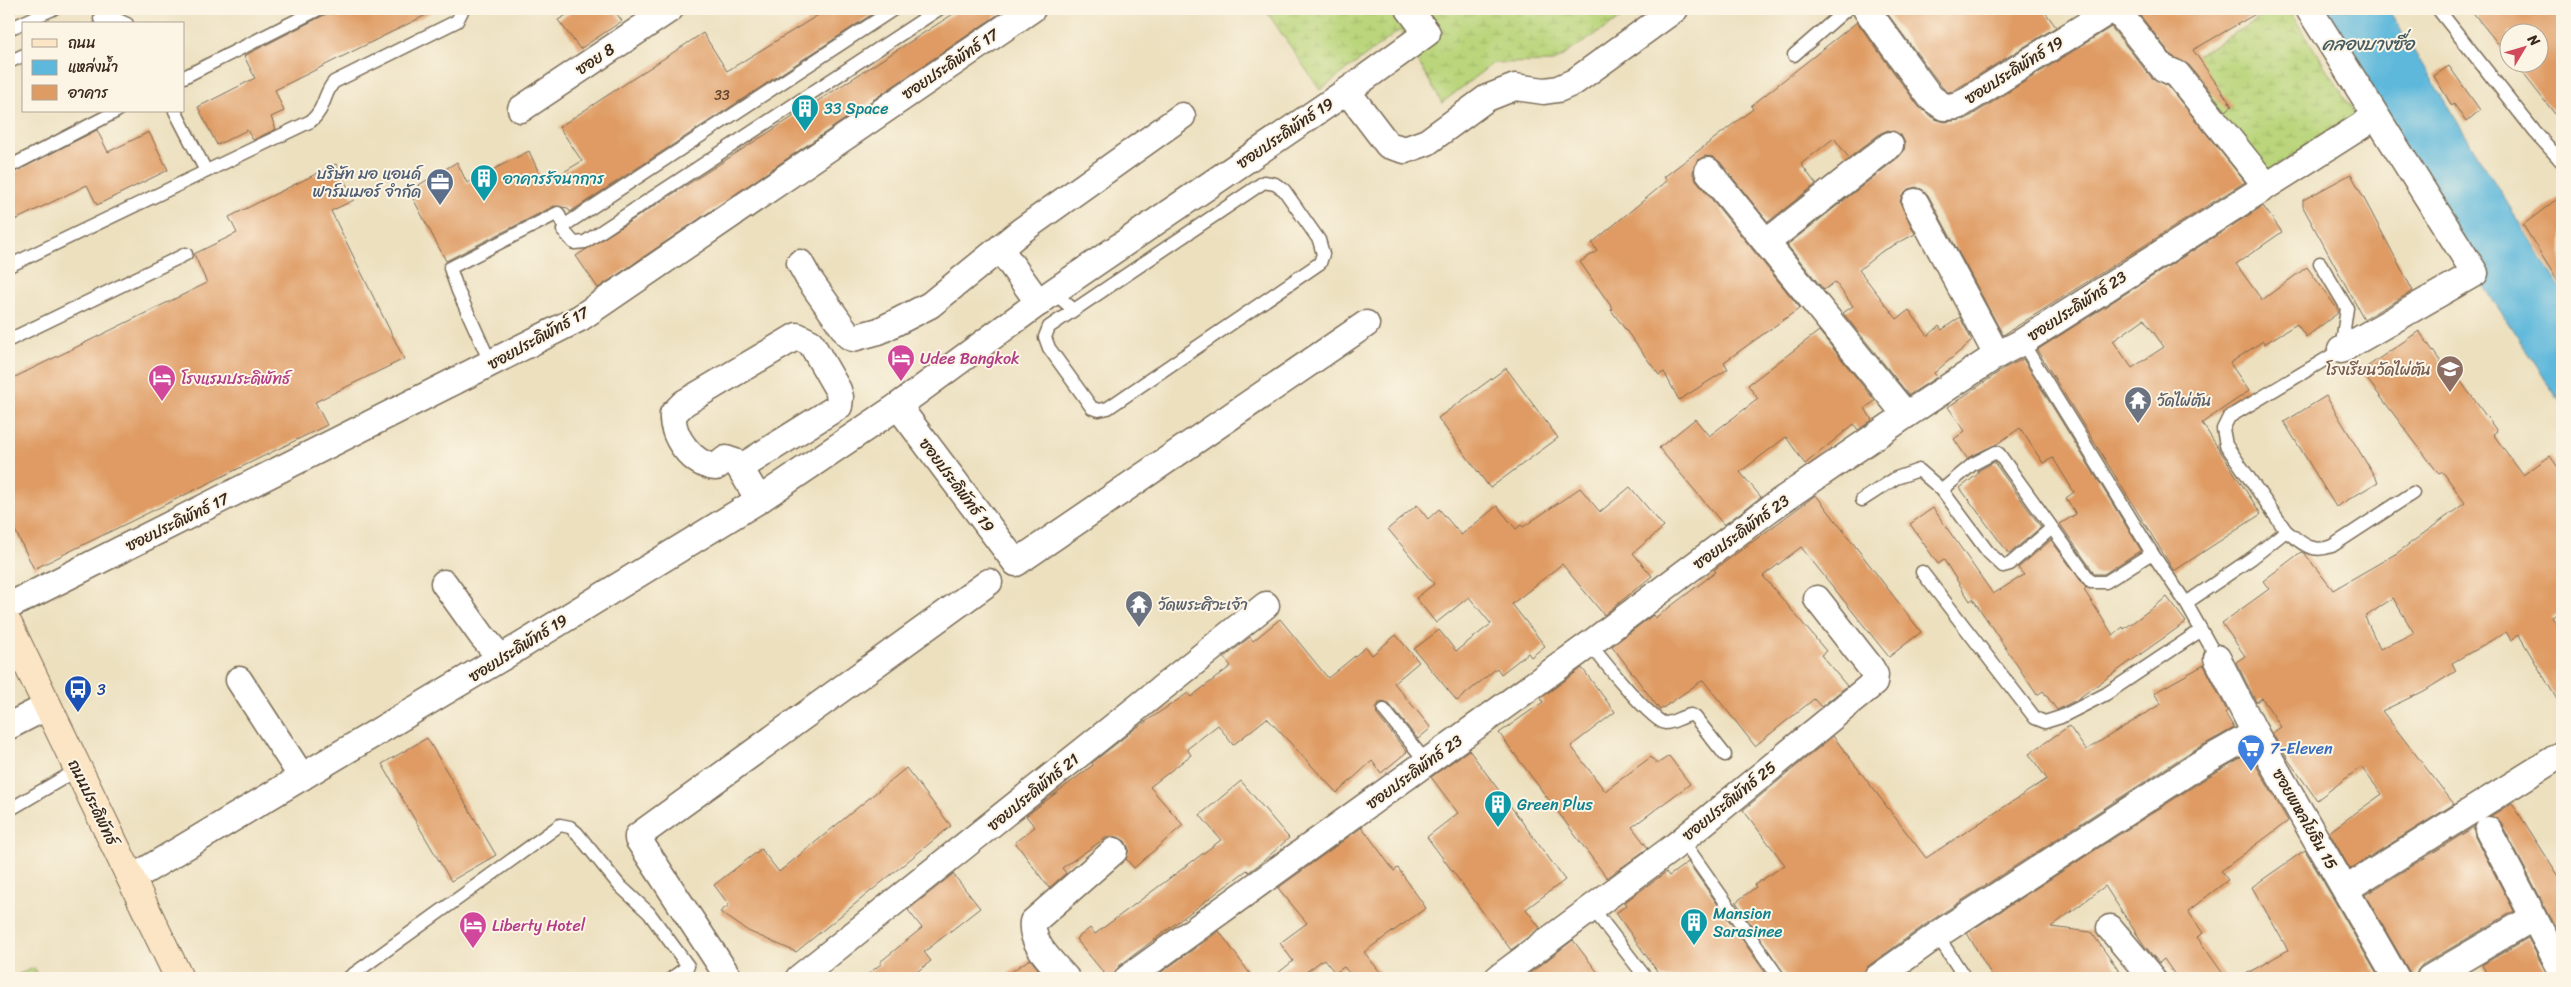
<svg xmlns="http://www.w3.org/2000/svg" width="2571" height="987" font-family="Sriracha,'Playpen Sans Thai',sans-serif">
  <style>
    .green { fill: url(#green-dots); stroke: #7a804c }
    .wetland { fill: url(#wetland-marsh); stroke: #7a804c }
    .water { fill: #5db8db; stroke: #4c717c }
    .building { fill: #df9b64; fill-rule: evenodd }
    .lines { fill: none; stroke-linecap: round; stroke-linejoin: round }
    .service-casing { stroke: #796a56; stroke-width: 15 }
    .minor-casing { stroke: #796a56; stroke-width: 29 }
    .secondary-casing { stroke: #796a56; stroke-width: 30 }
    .service { stroke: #fff; stroke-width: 12 }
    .minor { stroke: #fff; stroke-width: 26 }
    .secondary { stroke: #fce5c4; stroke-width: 28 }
    .labels { text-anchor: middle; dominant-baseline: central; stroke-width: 4; stroke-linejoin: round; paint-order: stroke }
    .number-label { font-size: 14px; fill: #644630 }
    .street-label { font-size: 16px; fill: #3b2a1e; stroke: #fcf5e5 }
    .culture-label { font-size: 16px; fill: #0d838f; stroke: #fcf5e5; text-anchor: start }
    .service-label { font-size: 16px; fill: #4e5e75; stroke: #fcf5e5; text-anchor: end }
    .hotel-label { font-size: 16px; fill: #b23c85; stroke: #fcf5e5; text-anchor: start }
    .education-label { font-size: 16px; fill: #785e54; stroke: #fcf5e5; text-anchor: end }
    .worship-label { font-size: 16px; fill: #5b616d; stroke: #fcf5e5; text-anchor: start }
    .transit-label { font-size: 16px; fill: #164399; stroke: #fcf5e5; text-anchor: start }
    .shop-label { font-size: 16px; fill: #366cbe; stroke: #fcf5e5; text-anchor: start }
    .water-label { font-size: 18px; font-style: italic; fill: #475c60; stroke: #fcf5e5 }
  </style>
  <defs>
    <pattern id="green-dots" width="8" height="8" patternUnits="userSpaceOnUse" patternTransform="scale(1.25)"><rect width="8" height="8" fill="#bad57b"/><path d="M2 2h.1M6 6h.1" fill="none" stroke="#a1b76a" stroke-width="1.8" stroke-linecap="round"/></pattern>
    <pattern id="wetland-marsh" width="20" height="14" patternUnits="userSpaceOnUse" patternTransform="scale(1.25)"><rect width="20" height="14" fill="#bad57b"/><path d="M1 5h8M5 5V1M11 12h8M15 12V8" fill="none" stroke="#a1b76a"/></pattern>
  </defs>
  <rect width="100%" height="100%" fill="#fcf5e5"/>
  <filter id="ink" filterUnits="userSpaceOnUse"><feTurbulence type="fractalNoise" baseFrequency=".02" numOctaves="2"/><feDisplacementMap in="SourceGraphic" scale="10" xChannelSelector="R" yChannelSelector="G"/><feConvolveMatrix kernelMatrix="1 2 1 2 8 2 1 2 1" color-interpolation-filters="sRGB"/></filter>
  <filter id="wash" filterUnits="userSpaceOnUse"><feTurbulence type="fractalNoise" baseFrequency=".0096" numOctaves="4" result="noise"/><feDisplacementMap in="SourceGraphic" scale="20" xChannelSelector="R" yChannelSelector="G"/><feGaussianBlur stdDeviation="1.12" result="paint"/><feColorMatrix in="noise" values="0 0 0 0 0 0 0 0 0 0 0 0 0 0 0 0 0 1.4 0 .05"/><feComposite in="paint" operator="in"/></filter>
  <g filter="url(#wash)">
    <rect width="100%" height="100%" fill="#ece0bf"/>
    <path class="green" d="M34,968L39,978H9Z"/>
    <g class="wetland">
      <path d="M1265,9H1635L1553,62L1493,63L1442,103L1400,30L1320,90Z"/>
      <path d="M2275,9H2288L2356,115L2261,176L2176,68Z"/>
    </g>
    <path class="water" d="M2302,9H2388L2562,292V405Z"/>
    <g id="blocks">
      <g class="building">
        <path d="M336,9H438L275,90L284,111L271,117L276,129L253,140L247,130L217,145L198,107L255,78L244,56Z"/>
        <path d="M577,9H613L622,21L580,49L558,20Z"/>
        <path d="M828,9H880L570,212L568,208L554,206L446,261L409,191L457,162L467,183L529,151L544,184L582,161L559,127L703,33L727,71Z"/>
        <path d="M961,9H1006L598,288L576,256Z"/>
        <path d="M1884,9H2043L2056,27L1953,91L1948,92L1942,87Z"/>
        <path d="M2135,9H2264L2193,50L2232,106L2226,111L2189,65L2172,56Z"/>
        <path d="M2470,9H2562V123L2514,62H2538V32H2508V56Z"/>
        <path d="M1857,22L1919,107L1935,119L1945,122L1966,119L2111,27L2151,77L2168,86L2245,182L2003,335L1928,195L1923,190L1916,187L1908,189L1902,195L1900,202L1915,234L1881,252L1859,270L1897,319L1909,310L1928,336L1939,326L1942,330L1960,317L1972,341L1934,373L1937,377L1909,395L1843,313L1853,306L1835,282L1824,290L1787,245L1899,157L1904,151L1905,143L1901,135L1888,130L1881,133L1849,158L1834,138L1801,164L1816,184L1768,222L1720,162L1713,157L1705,156L1698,160L1694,166L1693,174L1696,180L1800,308L1724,362L1728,369L1679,400L1664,372L1659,375L1611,310L1613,309L1580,262L1597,251L1592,243L1667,181L1664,177L1753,109L1751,106Z"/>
        <path d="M2449,66L2480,110L2466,122L2454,104L2452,106L2434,76Z"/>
        <path d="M97,130L108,152L149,132L168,170L97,205L87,185L9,223V175Z"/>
        <path d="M336,164L354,200L331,211L404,359L315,402L327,425L34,569L9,518V380L207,283L194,254L237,233L229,217Z"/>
        <path d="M2351,174L2413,291L2364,319L2303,207V200Z"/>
        <path d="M2562,195V288L2523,225Z"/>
        <path d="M2263,206L2282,232L2236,264L2262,300L2307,267L2338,310V313L2306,337L2297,324L2264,344L2263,341L2230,363L2249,391L2202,423L2261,514L2174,571L2037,350ZM2144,319L2164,347L2132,368L2113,341Z"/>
        <path d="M1819,331L1875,401L1865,408L1872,420L1858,430L1854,424L1805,464L1786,437L1740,472L1761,497L1724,525L1659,448L1695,419L1709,436L1758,399L1748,385Z"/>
        <path d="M2419,331L2455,382L2459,379L2497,431L2493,434L2523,475L2550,456L2562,473V611L2552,617L2562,634V708L2519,635L2511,640L2506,632L2452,663L2456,671L2424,691L2382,711L2454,804L2350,869L2329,832L2382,794L2361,767L2317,800L2289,761L2272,733L2281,727L2262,698L2256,702L2236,662L2245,656L2222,623L2269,589L2263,581L2301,552L2305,554L2333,590L2397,553L2465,503L2443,472L2439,474L2361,371ZM2393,598L2414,633L2380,649L2365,617Z"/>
        <path d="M2023,359L2141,550L2104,574H2095L2060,524L2076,514L2066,498L2074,492L2053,458L2043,463L2020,428L1997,444L1967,458L1954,439L1965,431L1948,407L2005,368Z"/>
        <path d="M1506,368L1558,438L1490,488L1438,418Z"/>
        <path d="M2326,396L2378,482L2336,507L2284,422Z"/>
        <path d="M1994,462L2041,527L2009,554L1960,488L1978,474V471Z"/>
        <path d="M1630,487L1664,527L1633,553L1652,576L1604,615L1562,564L1512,604L1545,646L1531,657L1528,653L1501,674L1497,668L1457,701L1414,649L1439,630L1456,651L1491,624L1469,597L1436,623L1416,598L1434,584L1388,529L1417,505L1428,519L1439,509L1461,535L1497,506L1516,529L1521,525L1523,527L1580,488L1600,512Z"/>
        <path d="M1816,495L1921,632L1889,657L1801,547L1763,576L1826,651L1821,655L1847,686L1821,707L1814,699L1755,746L1703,680L1660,710L1612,646L1653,615L1655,618L1716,572L1714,570Z"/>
        <path d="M1933,508L1993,594L2024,575L2018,568L2051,540L2086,588L2084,590L2113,635L2123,627L2124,629L2167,597L2186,622L2076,700L2057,710L2043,691L2037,695L1973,599L1970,601L1944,560L1938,564L1910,524Z"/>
        <path d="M1280,619L1328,678L1366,647L1372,655L1396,635L1419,662L1394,683L1431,728L1418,739L1390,705L1386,702L1379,703L1376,708L1377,715L1407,752L1381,773L1372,761L1337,793L1267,718L1233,745L1218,725L1187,749L1191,755L1150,787L1183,825L1134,868L1126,859L1129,849L1125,841L1118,837H1107L1062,868L1066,873L1049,888L1015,842L1035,827L1026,816L1093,765L1092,763L1136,728L1188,693L1191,697L1231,666L1224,658L1250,637L1253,641Z"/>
        <path d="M2204,665L2227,711L2225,713L2234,728L2192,751L1929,922L1868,966L1862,978H1787L1736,902L1756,887L1754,885L1785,865L1743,810L1833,736L1926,858L2047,779L2029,754L2069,726L2086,750L2161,704L2154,693Z"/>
        <path d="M1582,668L1615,712L1571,746L1605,791L1651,757L1657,764L1669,756L1690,784L1632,827L1648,848L1607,878L1499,733L1543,702L1541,698Z"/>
        <path d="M427,738L496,855L451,881L382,764Z"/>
        <path d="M1469,750L1565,880L1526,909L1540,928L1511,950L1427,837L1458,813L1431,777Z"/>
        <path d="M2249,753L2288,821L2221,871L2228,880L2188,911L2203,933L2197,937L2226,978H2177L2164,959L2159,963L2144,945L2105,886L2051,927L2091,932L2124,978H1993L1967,933L2208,777Z"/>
        <path d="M906,768L951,826L796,952L748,931L720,912L729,905L714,885L761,849L779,872Z"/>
        <path d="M1241,781L1289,838L1261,863L1249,872L1247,870L1119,966L1113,978H1108L1076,939L1090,928L1095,934L1221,840L1200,815Z"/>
        <path d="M2512,803L2562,881V939L2501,823L2491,816Z"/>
        <path d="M1362,827L1394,871L1398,868L1426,908L1364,952L1385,978H1353L1344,967L1335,973L1324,959L1298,978H1272L1293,961L1280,943L1307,923L1278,888Z"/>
        <path d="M2474,827L2475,837L2514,911L2422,965L2417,971L2415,978H2411L2409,971L2365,895Z"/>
        <path d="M2305,850L2379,978H2239L2288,950L2252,887Z"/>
        <path d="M1688,862L1769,978H1662L1616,913L1627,905L1625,902L1666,872L1669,876Z"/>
        <path d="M953,874L980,908L924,952L931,961L909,978H863L881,964L880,962L922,928L908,910Z"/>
        <path d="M1219,931L1253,978H1153Z"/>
        <path d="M2528,938L2548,976L2489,978L2482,965Z"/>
        <path d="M1573,940L1602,978H1533L1529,974Z"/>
        <path d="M1030,959L1045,978H1002Z"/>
      </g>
    </g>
  </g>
  <g filter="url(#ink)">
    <use href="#blocks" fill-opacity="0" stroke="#796a56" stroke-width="1"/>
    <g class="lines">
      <g class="service-casing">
        <g id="service">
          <path d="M894,9L568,223L563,230L574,243L585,242L939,9"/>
          <path d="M2438,9L2535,132L2562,162"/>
          <path d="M100,19H116L127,24"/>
          <path d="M9,29L53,9"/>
          <path d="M1794,55L1847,9"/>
          <path d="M9,62L24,55"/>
          <path d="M184,77L319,9"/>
          <path d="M175,111L206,171"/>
          <path d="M9,167L117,111"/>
          <path d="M9,266L311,121C326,108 323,94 334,82L457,21L463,9"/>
          <path d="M1053,292L1074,310L1264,182L1275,184L1284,190L1319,240L1323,254L1320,263L1108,408L1099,410L1092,408L1049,348L1045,337L1049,327L1074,310"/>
          <path d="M9,340L186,254"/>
          <path d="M2022,342L2152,553L2186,603L2217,658"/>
          <path d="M491,364L458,291L450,268L558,213L564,226"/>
          <path d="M1862,500L1896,478L1919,470L1942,490"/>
          <path d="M2052,528L2010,564L2003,566L1988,552L1942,490L1973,464L1996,452L1999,454L2091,582H2106L2152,553"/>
          <path d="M2286,531C2302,543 2311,554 2332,546L2413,493"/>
          <path d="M1922,572L2035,718L2045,722L2061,717L2106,694L2200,631"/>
          <path d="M2186,603L2252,558L2286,531L2226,445L2223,429L2229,417L2341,350L2347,308L2320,263"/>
          <path d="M1590,644C1600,657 1653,723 1665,723C1673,723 1682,716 1691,715L1695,717L1725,755"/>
          <path d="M1384,710L1427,763"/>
          <path d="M9,810L77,770"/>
          <path d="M1682,840L1779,978"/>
          <path d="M1593,909L1646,978"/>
          <path d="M1937,935L1965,978"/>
          <path d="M348,978L560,825L570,827L577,833L619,885L649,913L688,966L672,978"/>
        </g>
      </g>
      <g class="minor-casing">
        <g id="minor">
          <path d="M1866,9L1931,98L1944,107L1958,106L2112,9"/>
          <path d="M2116,9L2163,68L2177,74L2266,185"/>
          <path d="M2309,9L2475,273L2341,350"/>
          <path d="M1347,91L1427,33L1409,9"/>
          <path d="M521,109L670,9"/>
          <path d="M1708,171L1906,415"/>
          <path d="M1915,202L1997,355"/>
          <path d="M1767,242L1890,145"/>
          <path d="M1000,249L1039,303"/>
          <path d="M800,263L809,279L849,336L853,338L879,331L930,305L1021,231L1182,116"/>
          <path d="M898,406L1016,563L1366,324"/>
          <path d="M740,468L839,406L840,397L838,390L811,343L797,336L684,403L673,414C671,436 692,465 716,467L726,459L735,462L740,468L759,500"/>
          <path d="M444,583L482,636L501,658"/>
          <path d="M9,606L580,318L1032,9"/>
          <path d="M2217,658L2255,733L2396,978"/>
          <path d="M239,680L302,777"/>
          <path d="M9,726L46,707"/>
          <path d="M2488,830L2562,971"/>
          <path d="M131,879L501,658L759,500L898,406L1053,292L1347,91L1388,145L1405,150L1427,142L1487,98L1515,87L1544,91L1558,89L1574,82L1675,9"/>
          <path d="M2346,889L2562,754"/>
          <path d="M2110,928L2152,978"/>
          <path d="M729,978L638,839V836L989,582"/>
          <path d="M799,978L1266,605"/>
          <path d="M1066,978C1053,963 1030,944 1033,922L1114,851"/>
          <path d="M1128,978L1590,644L1772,507L1906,415L1997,355L2022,342L2375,117"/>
          <path d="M1498,978L1675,846L1874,683L1875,675L1871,668L1817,599"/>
          <path d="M1877,978L1937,935L2200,764L2255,733"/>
          <path d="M2430,978L2534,917"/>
        </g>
      </g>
      <g class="secondary-casing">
        <path id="secondary" d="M9,626L179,978"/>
      </g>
      <use href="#service" class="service"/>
      <use href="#minor" class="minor"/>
      <use href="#secondary" class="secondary"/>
    </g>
  </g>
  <defs>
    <g id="building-pin" transform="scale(1.4375)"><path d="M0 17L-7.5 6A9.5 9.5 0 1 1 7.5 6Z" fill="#0f9aa8" stroke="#fcf5e5"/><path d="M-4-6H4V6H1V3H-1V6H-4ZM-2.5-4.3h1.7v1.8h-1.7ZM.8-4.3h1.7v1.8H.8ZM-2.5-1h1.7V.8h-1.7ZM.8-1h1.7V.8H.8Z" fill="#fff"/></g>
    <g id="office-pin" transform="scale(1.4375)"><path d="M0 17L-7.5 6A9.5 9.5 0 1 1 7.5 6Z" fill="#5c6f8a" stroke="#fcf5e5"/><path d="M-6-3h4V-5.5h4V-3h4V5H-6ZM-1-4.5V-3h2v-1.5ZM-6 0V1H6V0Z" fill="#fff"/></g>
    <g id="hotel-pin" transform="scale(1.4375)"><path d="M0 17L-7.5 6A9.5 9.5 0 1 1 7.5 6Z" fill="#d1479c" stroke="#fcf5e5"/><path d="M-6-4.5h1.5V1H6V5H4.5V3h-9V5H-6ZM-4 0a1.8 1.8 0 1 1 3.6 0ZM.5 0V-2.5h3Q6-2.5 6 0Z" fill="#fff"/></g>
    <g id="school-pin" transform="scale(1.4375)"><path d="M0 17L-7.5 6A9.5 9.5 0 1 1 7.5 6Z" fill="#8d6e63" stroke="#fcf5e5"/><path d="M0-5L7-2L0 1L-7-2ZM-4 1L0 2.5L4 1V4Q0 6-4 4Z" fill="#fff"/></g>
    <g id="temple-pin" transform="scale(1.4375)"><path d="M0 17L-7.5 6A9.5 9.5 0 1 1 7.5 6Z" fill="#6b7280" stroke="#fcf5e5"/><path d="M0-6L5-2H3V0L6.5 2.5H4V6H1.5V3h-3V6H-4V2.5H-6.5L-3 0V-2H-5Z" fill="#fff"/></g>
    <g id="bus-pin" transform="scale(1.4375)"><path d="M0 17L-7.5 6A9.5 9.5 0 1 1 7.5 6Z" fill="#1a4fb4" stroke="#fcf5e5"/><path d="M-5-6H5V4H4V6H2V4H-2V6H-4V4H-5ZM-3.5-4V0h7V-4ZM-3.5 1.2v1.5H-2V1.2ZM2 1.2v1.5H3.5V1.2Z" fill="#fff"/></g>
    <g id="supermarket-pin" transform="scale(1.4375)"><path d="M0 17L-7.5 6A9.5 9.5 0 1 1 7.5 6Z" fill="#3f7fe0" stroke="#fcf5e5"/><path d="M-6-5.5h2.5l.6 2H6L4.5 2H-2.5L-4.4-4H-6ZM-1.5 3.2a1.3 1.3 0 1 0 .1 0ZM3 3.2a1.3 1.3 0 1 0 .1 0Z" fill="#fff"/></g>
  </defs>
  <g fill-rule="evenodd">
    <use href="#building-pin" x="805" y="108"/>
    <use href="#building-pin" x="484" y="178"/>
    <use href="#office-pin" x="440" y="182"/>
    <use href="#hotel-pin" x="901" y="358"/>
    <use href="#school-pin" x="2450" y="369"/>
    <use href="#hotel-pin" x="162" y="378"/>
    <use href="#temple-pin" x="2138" y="400"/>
    <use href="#temple-pin" x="1139" y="604"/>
    <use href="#bus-pin" x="78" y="689"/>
    <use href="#supermarket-pin" x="2251" y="748"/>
    <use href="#building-pin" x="1498" y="804"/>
    <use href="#building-pin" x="1694" y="922"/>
    <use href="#hotel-pin" x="473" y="925"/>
  </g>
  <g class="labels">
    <g class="number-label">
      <text x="722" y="95">33</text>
    </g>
    <g class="street-label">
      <text transform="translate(595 59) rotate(-34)">ซอย 8</text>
      <text transform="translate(950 64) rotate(-34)">ซอยประดิพัทธ์ 17</text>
      <text transform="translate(2014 70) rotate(-32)">ซอยประดิพัทธ์ 19</text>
      <text transform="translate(1285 133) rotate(-34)">ซอยประดิพัทธ์ 19</text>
      <text transform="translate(2077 306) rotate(-33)">ซอยประดิพัทธ์ 23</text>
      <text transform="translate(538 338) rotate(-29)">ซอยประดิพัทธ์ 17</text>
      <text transform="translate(957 485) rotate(53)">ซอยประดิพัทธ์ 19</text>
      <text transform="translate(177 522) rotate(-26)">ซอยประดิพัทธ์ 17</text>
      <text transform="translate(1741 532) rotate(-36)">ซอยประดิพัทธ์ 23</text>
      <text transform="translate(518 648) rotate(-32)">ซอยประดิพัทธ์ 19</text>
      <text transform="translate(1414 772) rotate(-36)">ซอยประดิพัทธ์ 23</text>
      <text transform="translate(1033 792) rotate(-39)">ซอยประดิพัทธ์ 21</text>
      <text transform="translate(1729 801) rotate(-39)">ซอยประดิพัทธ์ 25</text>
      <text transform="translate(93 802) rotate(64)">ถนนประดิพัทธ์</text>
      <text transform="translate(2305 819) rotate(60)">ซอยพหลโยธิน 15</text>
    </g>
    <g class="culture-label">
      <text x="824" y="108">33 Space</text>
      <text x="503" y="178">อาคารรัจนาการ</text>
      <text x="1517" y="804">Green Plus</text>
      <text x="1713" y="913">Mansion<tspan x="1713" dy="18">Sarasinee</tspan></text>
    </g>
    <g class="service-label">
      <text x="421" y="173">บริษัท มอ แอนด์<tspan x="421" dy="18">ฟาร์มเมอร์ จำกัด</tspan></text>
    </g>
    <g class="hotel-label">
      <text x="920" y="358">Udee Bangkok</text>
      <text x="181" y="378">โรงแรมประดิพัทธ์</text>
      <text x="492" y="925">Liberty Hotel</text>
    </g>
    <g class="education-label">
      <text x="2431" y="369">โรงเรียนวัดไผ่ตัน</text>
    </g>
    <g class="worship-label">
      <text x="2157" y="400">วัดไผ่ตัน</text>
      <text x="1158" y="604">วัดพระศิวะเจ้า</text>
    </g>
    <g class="transit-label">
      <text x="97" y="689">3</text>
    </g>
    <g class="shop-label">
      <text x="2270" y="748">7-Eleven</text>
    </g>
    <g class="water-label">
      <text x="2368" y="44">คลองบางซื่อ</text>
    </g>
  </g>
  <rect width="2571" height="987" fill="none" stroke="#fcf5e5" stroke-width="30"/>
  <rect x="22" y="22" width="162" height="90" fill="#fcf5e5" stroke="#afa495"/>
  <rect x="32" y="39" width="25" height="8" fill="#fce5c4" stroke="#afa495"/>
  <text x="68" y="48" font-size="15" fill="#3b2a1e">ถนน</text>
  <rect x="32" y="60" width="25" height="15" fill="#5db8db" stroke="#afa495"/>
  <text x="68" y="72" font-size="15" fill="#3b2a1e">แหล่งน้ำ</text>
  <rect x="32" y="85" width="25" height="15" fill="#df9b64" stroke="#afa495"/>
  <text x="68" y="98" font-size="15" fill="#3b2a1e">อาคาร</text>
  <g transform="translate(2524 48) rotate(52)"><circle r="24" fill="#fcf5e5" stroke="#afa495"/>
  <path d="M0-4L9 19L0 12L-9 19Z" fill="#d1495b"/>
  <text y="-8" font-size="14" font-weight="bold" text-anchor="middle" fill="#3b2a1e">N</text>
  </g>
</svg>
